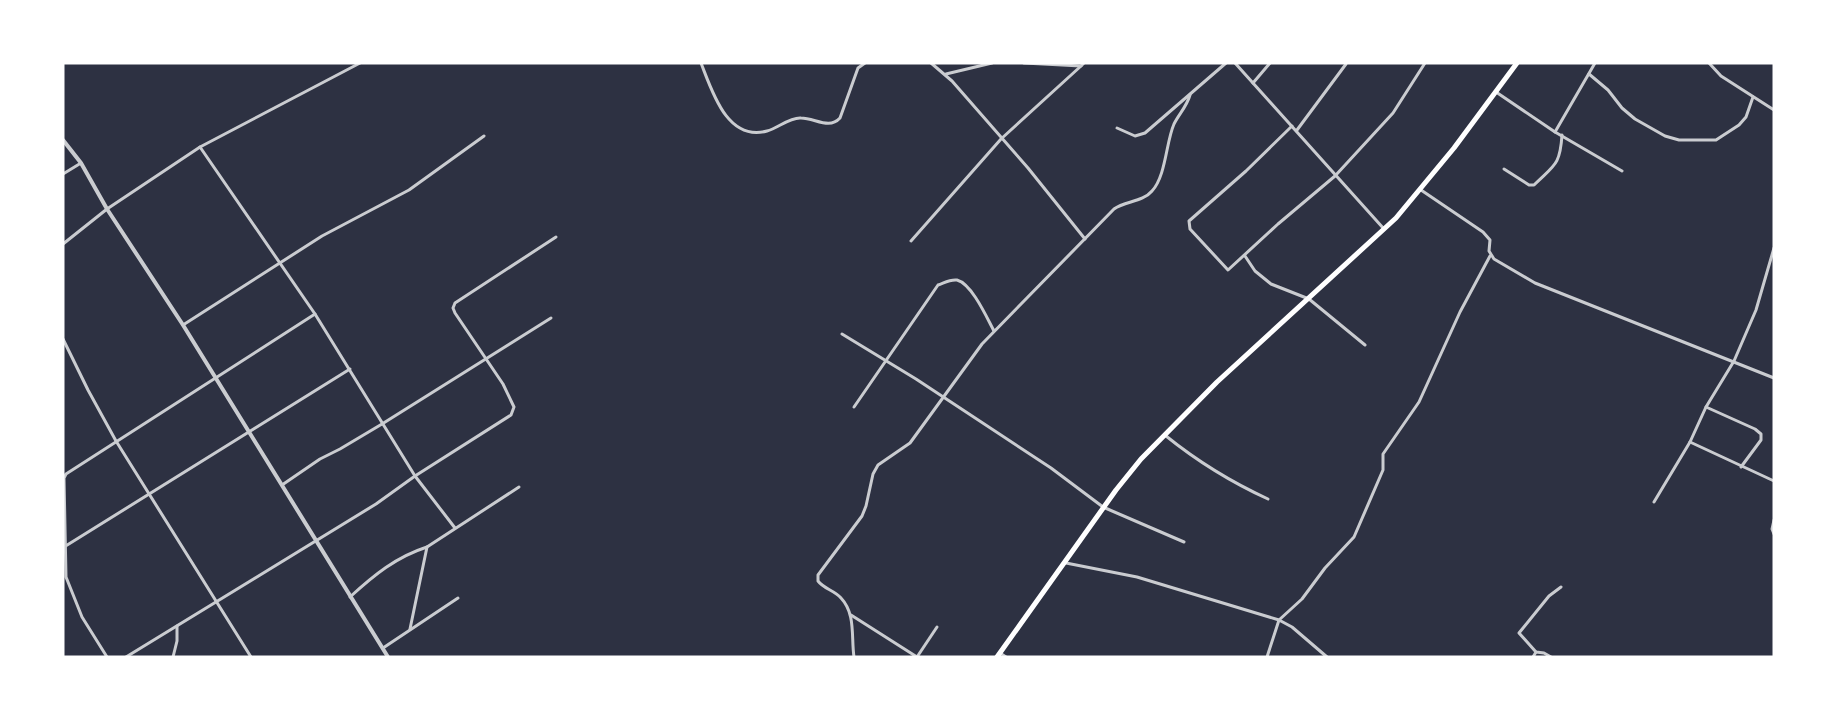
<svg xmlns="http://www.w3.org/2000/svg" width="1837" height="720" font-family="'Exo 2',sans-serif">
  <style>
    .lines { fill: none; stroke-linecap: round; stroke-linejoin: round }
    .minor { stroke: #caccd0; stroke-width: 3 }
    .tertiary { stroke: #caccd0; stroke-width: 4 }
    .trunk { stroke: #fff; stroke-width: 5 }
  </style>
  <rect width="100%" height="100%" fill="#2d3142"/>
  <g class="lines">
    <g class="minor">
      <path d="M701,63C712,91 727,142 767,131C778,128 790,117 801,118C815,118 829,130 840,118L858,68L865,63"/>
      <path d="M931,63L952,81L1028,168L1085,239"/>
      <path d="M1024,63L1081,66L1084,63"/>
      <path d="M1235,63L1384,229"/>
      <path d="M1709,63L1721,76L1774,110"/>
      <path d="M946,74L992,63"/>
      <path d="M1589,74L1608,90L1622,108L1635,119L1665,136L1679,140H1716L1739,125L1746,117L1753,97"/>
      <path d="M1253,83L1270,63"/>
      <path d="M1496,92L1555,132L1622,171"/>
      <path d="M1292,126L1246,171L1189,221L1190,229L1228,270L1278,224L1335,176L1393,113L1425,63"/>
      <path d="M1117,128L1135,136L1145,133L1226,63"/>
      <path d="M1297,130L1346,64"/>
      <path d="M1555,132L1595,63"/>
      <path d="M200,147L315,314L415,476L455,528"/>
      <path d="M1504,169L1529,185H1534C1554,165 1560,166 1562,135"/>
      <path d="M63,174L81,163"/>
      <path d="M1421,190L1483,232L1490,240L1489,251L1494,259L1535,283L1774,378"/>
      <path d="M911,241L1001,139L1081,66"/>
      <path d="M63,244L107,209L200,147L360,63"/>
      <path d="M1245,256L1255,271L1271,284L1309,299L1365,345"/>
      <path d="M183,325L322,236L409,190L484,136"/>
      <path d="M842,334L916,379L1051,468L1103,507L1184,542"/>
      <path d="M63,339L88,390L116,441L251,657"/>
      <path d="M854,407L938,285C944,283 950,279 957,280C972,284 987,318 994,331"/>
      <path d="M1706,407L1755,429L1761,434V440L1741,467"/>
      <path d="M1166,436C1197,461 1231,482 1268,499"/>
      <path d="M1690,442L1774,481"/>
      <path d="M282,485L320,459L340,449L382,424L551,318"/>
      <path d="M1654,502L1690,442L1706,407L1734,361L1756,310L1774,248"/>
      <path d="M1774,520L1772,529L1774,534"/>
      <path d="M64,547L350,369"/>
      <path d="M1066,563L1137,577L1279,620L1292,627L1327,657"/>
      <path d="M350,597C374,575 396,557 427,547"/>
      <path d="M851,615L917,657"/>
      <path d="M410,629L427,547L519,487"/>
      <path d="M383,648L458,598"/>
      <path d="M1000,653L1006,657"/>
      <path d="M107,657L82,617L66,577L64,478L66,474L315,314"/>
      <path d="M126,657L376,504L415,476L511,415L514,407L503,384L455,313L453,308L455,303L556,237"/>
      <path d="M173,657L177,641V626"/>
      <path d="M854,657C851,637 856,614 841,598C834,590 824,589 818,581V575L862,516L866,506L873,474L878,465L910,443L982,344L1114,209C1125,201 1143,202 1152,191C1166,176 1166,142 1174,124C1179,114 1187,106 1190,95"/>
      <path d="M917,657L937,627"/>
      <path d="M1267,657L1279,620L1302,599L1325,568L1354,537L1383,470V454L1419,402L1460,312L1490,256"/>
      <path d="M1533,657L1536,652"/>
      <path d="M1551,657L1544,653L1536,652L1519,633L1549,596L1561,587"/>
    </g>
    <path class="tertiary" d="M63,140L81,163L107,209L183,325L388,657"/>
    <path class="trunk" d="M997,657L1116,490L1141,459L1217,382L1396,218L1454,148L1517,63"/>
  </g>
  <rect width="1837" height="720" fill="none" stroke="#ffffff" stroke-width="129"/>
</svg>
